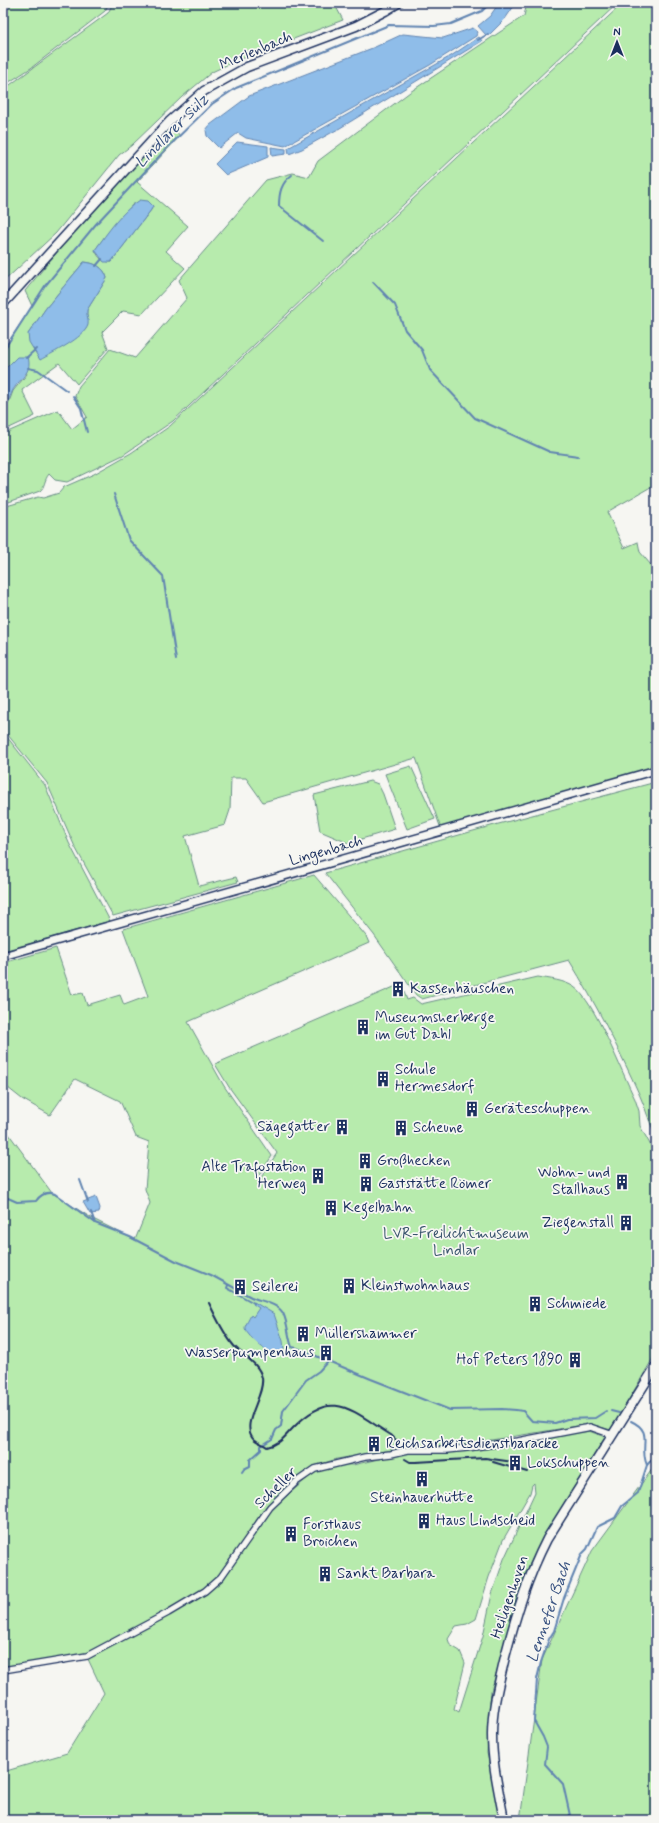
<svg xmlns="http://www.w3.org/2000/svg" width="659" height="1823" font-family="Mynerve,sans-serif">
  <style>
    .green { fill: #b7ebad; stroke: #698d86; fill-rule: evenodd }
    .water { fill: #8fbde9; stroke: #6184b1 }
    .lines { fill: none; stroke-linecap: round; stroke-linejoin: round }
    .stream { stroke: #6184b1; stroke-width: 2 }
    .minor-casing { stroke: #1b2f5e; stroke-width: 8 }
    .tertiary-casing { stroke: #1b2f5e; stroke-width: 10 }
    .secondary-casing { stroke: #1b2f5e; stroke-width: 11 }
    .minor { stroke: #f6f6f2; stroke-width: 5.5 }
    .tertiary { stroke: #f6f6f2; stroke-width: 7 }
    .secondary { stroke: #f6f6f2; stroke-width: 8 }
    .rail { stroke: #1b2f5e; stroke-width: 2 }
    .labels { text-anchor: middle; dominant-baseline: central; stroke-width: 3.5; stroke-linejoin: round; paint-order: stroke }
    .street-label { font-size: 15px; fill: #1b2f5e; stroke: #f6f6f2 }
    .poi-label { font-size: 15px; fill: #1b2f5e; stroke: #f6f6f2; text-anchor: start }
    .park-label { font-size: 15px; fill: #3a556e; stroke: #f6f6f2 }
    .water-label { font-size: 16px; font-style: italic; fill: #385281; stroke: #f6f6f2 }
  </style>
  <rect width="100%" height="100%" fill="#f6f6f2"/>
  <filter id="ink" filterUnits="userSpaceOnUse"><feTurbulence type="fractalNoise" baseFrequency=".025" numOctaves="2"/><feDisplacementMap in="SourceGraphic" scale="8" xChannelSelector="R" yChannelSelector="G"/><feConvolveMatrix kernelMatrix="1 2 1 2 8 2 1 2 1" color-interpolation-filters="sRGB"/></filter>
  <g filter="url(#ink)">
    <g class="green">
      <path d="M3,3H109L105,11L31,68L3,86Z"/>
      <path d="M113,3H334L343,20L231,63L212,72L182,97L132,145L119,155L56,233L3,282V90L108,13Z"/>
      <path d="M527,3H618L173,421L123,455L67,482L55,480L49,474C44,480 45,487 40,491L3,504V434L58,410L72,429L87,417L75,396L79,386L110,349L135,358L187,298L179,280L266,180L293,173L309,177L318,161L410,92L524,16Z"/>
      <path d="M623,3H656V484L607,512L624,548L638,542L640,552L656,571V767L441,829L416,758L263,802L246,778H231L230,810L225,825L185,836L199,886L236,877L238,882L113,916L75,847L47,783L3,729V507L38,497L43,498L59,493L64,487L94,474L131,453L170,426Z"/>
      <path d="M171,125L180,136L137,182L188,226L166,251L185,268L142,314L123,311L102,332L108,348L77,384L59,363L22,390L35,416L3,431V408L9,402L13,391L27,374L17,357L3,371V350L32,306L25,291L95,206ZM133,204L153,206L151,210L111,262C102,262 99,258 95,250L106,235ZM84,262C95,263 104,267 107,278L87,310C86,319 91,328 81,333L28,334L46,308Z"/>
      <path d="M3,732L45,785L69,843L110,921L3,951Z"/>
      <path d="M411,766L435,819L407,829L385,774Z"/>
      <path d="M370,781L378,784L383,794L395,829L348,843L320,831L314,795Z"/>
      <path d="M656,782V1135C649,1123 646,1109 640,1096C619,1049 596,1004 569,960L422,999L416,995L374,935L325,873L491,826Z"/>
      <path d="M314,875L366,936L369,943L188,1022L224,1086L272,1156L257,1178L260,1179L277,1153L229,1087L215,1064L401,984L407,1000L413,998L421,1004L538,977C549,979 564,980 574,987C595,1001 622,1073 635,1099L639,1111L640,1126L656,1155V1353L611,1430L590,1424L448,1447L423,1446L405,1448L337,1459L314,1466L294,1481L266,1506L223,1570L205,1588L168,1612L86,1655L3,1669V1126L52,1193L93,1219L135,1240L150,1203L145,1189L149,1142L136,1137L120,1101L75,1079L50,1115L22,1099L3,1084V963L56,948L72,995L83,993L87,1005L120,995L124,1005L148,996L123,929Z"/>
      <path d="M589,1431L605,1437L543,1537L526,1572L491,1691L487,1753L501,1820H3V1772L67,1753L104,1693L87,1657L199,1598L223,1577L271,1509L316,1471L337,1464L353,1465L408,1452L448,1453ZM534,1483L535,1492L504,1559L492,1594L483,1636L459,1712L454,1709L465,1663L460,1651L450,1645L448,1639L456,1626L467,1624L476,1619L489,1577L503,1540L530,1493L532,1485Z"/>
      <path d="M656,1464V1820H520L542,1660L592,1551Z"/>
    </g>
    <g class="water">
      <path d="M499,3H516L505,19L489,35H486L478,26L490,16Z"/>
      <path d="M473,28L478,32L476,36L430,65L285,146L246,138L238,133L219,148L207,136L206,130L210,125L249,96L375,47L403,34L443,38Z"/>
      <path d="M479,37L482,41L340,128L302,149L289,154L288,148L451,56Z"/>
      <path d="M237,142L268,146V157L226,175L215,164Z"/>
      <path d="M271,147L286,149V154L272,156Z"/>
      <path d="M140,200L148,201L153,206L151,210L111,262H104L95,250C107,233 122,211 140,200Z"/>
      <path d="M84,262C95,263 104,267 107,278L87,310C86,315 89,320 88,325C84,338 52,353 40,360L29,342L28,334L46,308Z"/>
      <path d="M17,357H28C33,374 18,379 12,392C9,399 8,403 3,408V371Z"/>
      <path d="M96,1197L100,1208L99,1213L90,1214L83,1202Z"/>
      <path d="M254,1302L274,1314L283,1341L284,1349L281,1353C279,1355 278,1356 275,1355C269,1354 244,1334 245,1327C246,1324 249,1319 251,1315L253,1317L259,1308L253,1304Z"/>
    </g>
    <g class="lines">
      <g class="stream">
        <path d="M478,40L488,34"/>
        <path d="M292,175C281,183 279,193 279,206L323,241"/>
        <path d="M96,266L102,259"/>
        <path d="M373,282L395,305L405,330L422,350L430,370L475,418L550,452L578,456"/>
        <path d="M3,351L45,286L96,224L167,148L212,104L236,88L389,25L434,26L451,24L482,11L490,3"/>
        <path d="M26,358L36,349"/>
        <path d="M28,368L38,370L67,391"/>
        <path d="M73,396L81,408L87,432"/>
        <path d="M114,494L129,540L163,576L176,660"/>
        <path d="M80,1180L88,1202"/>
        <path d="M3,1198H8L17,1202L36,1201C41,1194 47,1191 55,1194L94,1222"/>
        <path d="M91,1212L95,1223L130,1237L176,1261L211,1275L251,1297C260,1301 277,1303 283,1313C288,1323 288,1337 292,1347L297,1348L371,1379L450,1410L502,1409L516,1410L523,1411L532,1421L555,1423L567,1419L595,1418L606,1411"/>
        <path d="M228,1285L227,1288L254,1303"/>
        <path d="M611,1411L619,1413"/>
        <path d="M631,1421C655,1432 638,1446 647,1465"/>
        <path d="M242,1472L244,1469L250,1466V1460L261,1450V1446L272,1439L276,1430L281,1426L283,1411L306,1380L319,1371L328,1361"/>
        <path d="M571,1820L563,1784L545,1764L547,1747L543,1737L534,1721L537,1679L541,1662L549,1639L554,1631L564,1598L582,1554L587,1549L597,1527L615,1518L622,1506L638,1493L647,1465L656,1455"/>
        <path d="M590,1820H594"/>
      </g>
      <g class="minor-casing">
        <path id="minor" d="M3,1670L87,1656L168,1613L205,1591L221,1577L270,1507L296,1482L315,1469L365,1457L391,1454L408,1450H447L467,1448L518,1441L586,1428L590,1427L613,1435"/>
      </g>
      <g class="tertiary-casing">
        <path id="tertiary" d="M3,956L656,770"/>
      </g>
      <g class="secondary-casing">
        <g id="secondary">
          <path d="M3,304L170,121L204,91L247,67L356,26L385,11L398,3"/>
          <path d="M504,1820C499,1792 492,1764 492,1735C492,1708 499,1683 505,1657C516,1615 527,1578 547,1539L656,1366"/>
        </g>
      </g>
      <use href="#minor" class="minor"/>
      <use href="#tertiary" class="tertiary"/>
      <use href="#secondary" class="secondary"/>
      <g class="rail">
        <path d="M209,1303C216,1317 223,1333 234,1346C243,1356 259,1363 262,1378C265,1396 239,1425 254,1439C257,1442 263,1444 267,1447C282,1443 284,1437 294,1427C332,1387 352,1411 391,1435L397,1441L400,1447"/>
        <path d="M405,1459L410,1462H416L485,1458L520,1463"/>
        <path d="M493,1462L527,1472"/>
      </g>
    </g>
  </g>
  <defs>
    <g id="building-bare" transform="scale(1.2)"><path d="M-4-6H4V6H1V3H-1V6H-4ZM-2.5-4.3h1.7v1.8h-1.7ZM.8-4.3h1.7v1.8H.8ZM-2.5-1h1.7V.8h-1.7ZM.8-1h1.7V.8H.8Z" fill="#1b2f5e" stroke="#f6f6f2" stroke-width="2.5" paint-order="stroke"/></g>
  </defs>
  <g fill-rule="evenodd">
    <use href="#building-bare" x="398" y="989"/>
    <use href="#building-bare" x="363" y="1027"/>
    <use href="#building-bare" x="383" y="1079"/>
    <use href="#building-bare" x="472" y="1109"/>
    <use href="#building-bare" x="342" y="1127"/>
    <use href="#building-bare" x="401" y="1128"/>
    <use href="#building-bare" x="365" y="1161"/>
    <use href="#building-bare" x="318" y="1176"/>
    <use href="#building-bare" x="622" y="1182"/>
    <use href="#building-bare" x="366" y="1184"/>
    <use href="#building-bare" x="331" y="1208"/>
    <use href="#building-bare" x="626" y="1223"/>
    <use href="#building-bare" x="349" y="1286"/>
    <use href="#building-bare" x="240" y="1287"/>
    <use href="#building-bare" x="535" y="1304"/>
    <use href="#building-bare" x="303" y="1334"/>
    <use href="#building-bare" x="326" y="1353"/>
    <use href="#building-bare" x="575" y="1360"/>
    <use href="#building-bare" x="374" y="1444"/>
    <use href="#building-bare" x="515" y="1463"/>
    <use href="#building-bare" x="422" y="1479"/>
    <use href="#building-bare" x="424" y="1521"/>
    <use href="#building-bare" x="291" y="1534"/>
    <use href="#building-bare" x="325" y="1574"/>
  </g>
  <g class="labels">
    <g class="street-label">
      <text transform="translate(256 51) rotate(-23)">Merlenbach</text>
      <text transform="translate(326 851) rotate(-16)">Lingenbach</text>
      <text transform="translate(276 1488) rotate(-44)">Scheller</text>
      <text transform="translate(510 1597) rotate(-71)">Heiligenhoven</text>
    </g>
    <g class="poi-label">
      <text x="410" y="989">Kassenhäuschen</text>
      <text x="375" y="1018">Museumsherberge<tspan x="375" dy="17">im Gut Dahl</tspan></text>
      <text x="395" y="1070">Schule<tspan x="395" dy="17">Hermesdorf</tspan></text>
      <text x="484" y="1109">Geräteschuppen</text>
      <text x="330" y="1127" text-anchor="end">Sägegatter</text>
      <text x="413" y="1128">Scheune</text>
      <text x="377" y="1161">Großhecken</text>
      <text x="306" y="1167" text-anchor="end">Alte Trafostation<tspan x="306" dy="17">Herweg</tspan></text>
      <text x="610" y="1173" text-anchor="end">Wohn- und<tspan x="610" dy="17">Stallhaus</tspan></text>
      <text x="378" y="1184">Gaststätte Römer</text>
      <text x="343" y="1208">Kegelbahn</text>
      <text x="614" y="1223" text-anchor="end">Ziegenstall</text>
      <text x="361" y="1286">Kleinstwohnhaus</text>
      <text x="252" y="1287">Seilerei</text>
      <text x="547" y="1304">Schmiede</text>
      <text x="315" y="1334">Müllershammer</text>
      <text x="314" y="1353" text-anchor="end">Wasserpumpenhaus</text>
      <text x="563" y="1360" text-anchor="end">Hof Peters 1890</text>
      <text x="386" y="1444">Reichsarbeitsdienstbaracke</text>
      <text x="527" y="1463">Lokschuppen</text>
      <text x="422" y="1498" text-anchor="middle">Steinhauerhütte</text>
      <text x="436" y="1521">Haus Lindscheid</text>
      <text x="303" y="1525">Forsthaus<tspan x="303" dy="17">Broichen</tspan></text>
      <text x="337" y="1574">Sankt Barbara</text>
    </g>
    <g class="park-label">
      <text x="456" y="1234">LVR-Freilichtmuseum<tspan x="456" dy="17">Lindlar</tspan></text>
    </g>
    <g class="water-label">
      <text transform="translate(172 131) rotate(-45)">Lindlarer Sülz</text>
      <text transform="translate(549 1612) rotate(-71)">Lennefer Bach</text>
    </g>
  </g>
  <rect width="659" height="1823" fill="none" stroke="#f6f6f2" stroke-width="16"/>
  <rect x="8" y="8" width="643" height="1807" fill="none" stroke="#1b2f5e" stroke-width="1.5" filter="url(#ink)"/>
  <g transform="translate(617 42)" stroke="#f6f6f2" stroke-width="3" paint-order="stroke">
  <path d="M0-3L7 15L0 10L-7 15Z" fill="#1b2f5e"/>
  <text y="-6" font-size="11" font-weight="bold" text-anchor="middle" fill="#1b2f5e">N</text>
  </g>
</svg>
